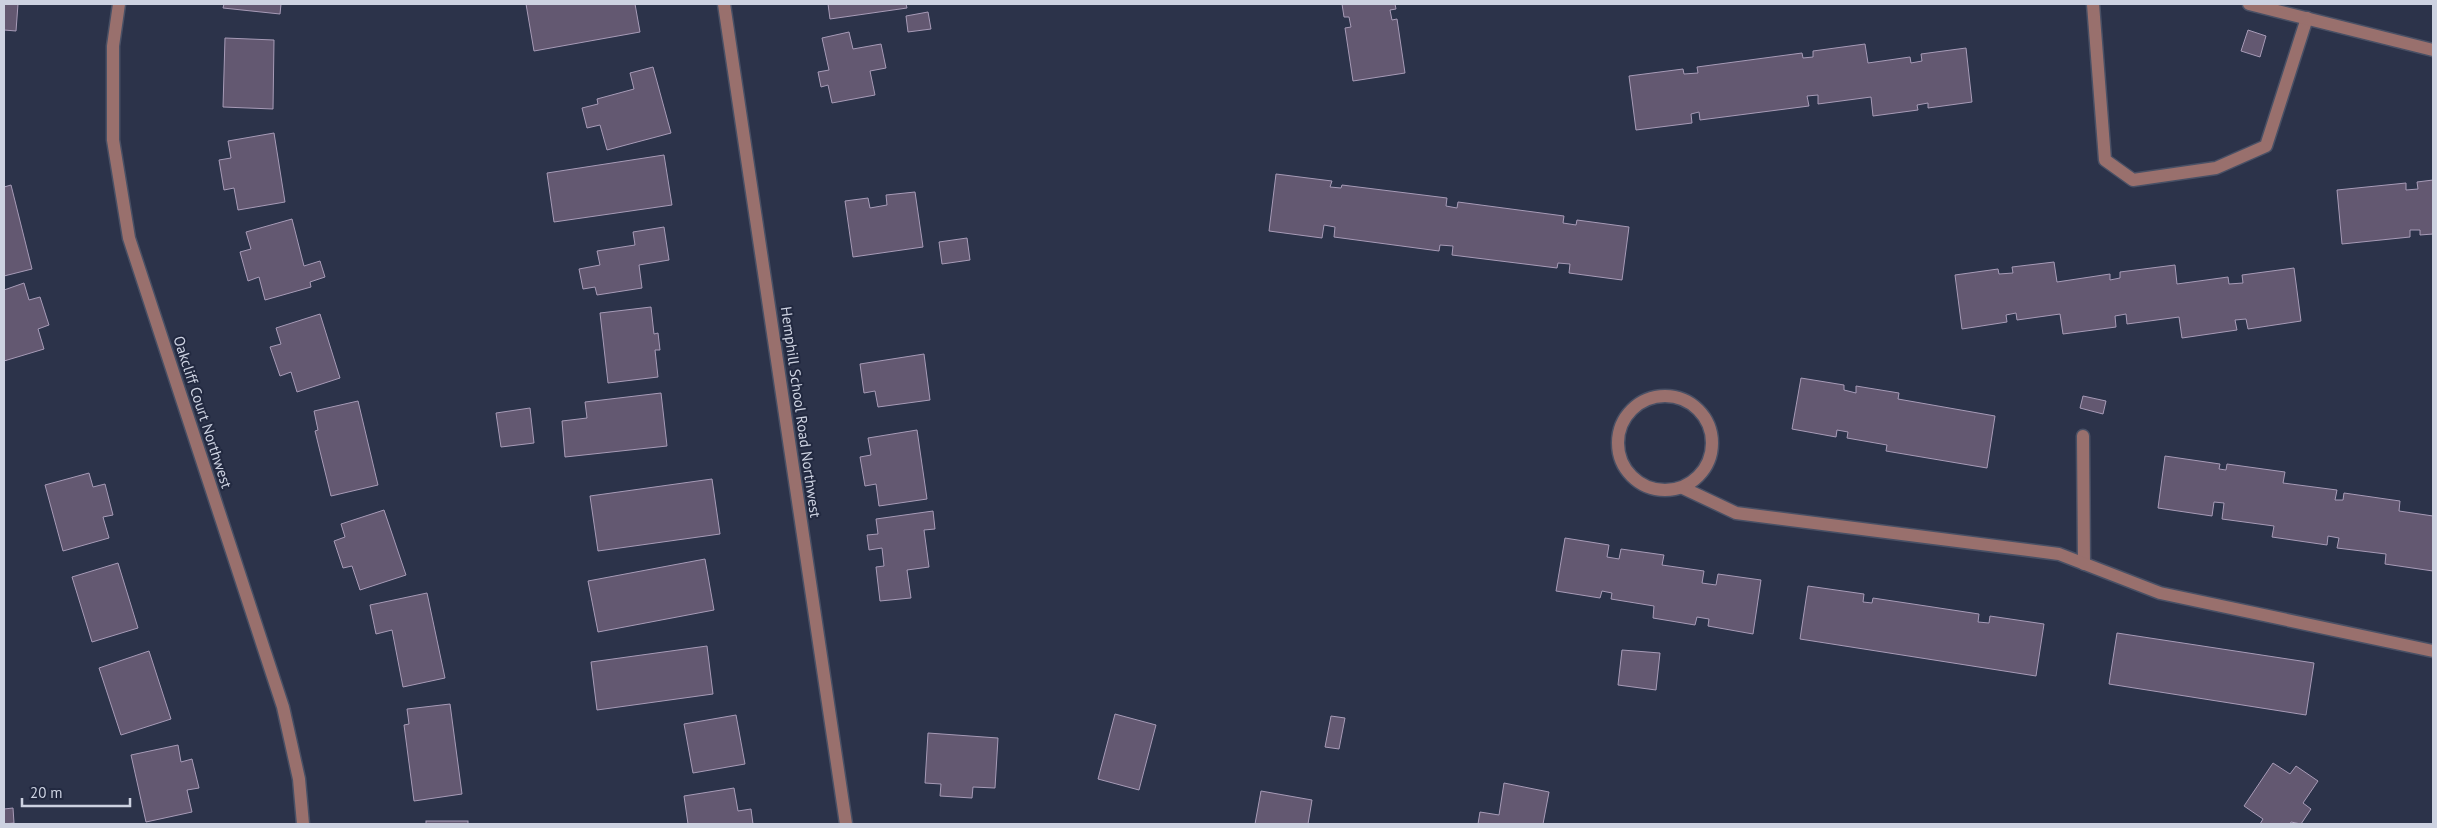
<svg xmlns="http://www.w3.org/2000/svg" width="2437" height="828" font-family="'PT Sans',sans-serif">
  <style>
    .building { fill: #635871; stroke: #a79bb7 }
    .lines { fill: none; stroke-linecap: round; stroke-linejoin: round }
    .minor-casing { stroke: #495065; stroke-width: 15 }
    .minor { stroke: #99706d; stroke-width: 12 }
    .labels { text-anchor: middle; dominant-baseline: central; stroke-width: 4; stroke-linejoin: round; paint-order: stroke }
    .street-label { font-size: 15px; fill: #cdd2e1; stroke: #222940 }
  </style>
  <rect width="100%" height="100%" fill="#2c334a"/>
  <g class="building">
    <path d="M4,4H18L16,31L4,30Z"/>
    <path d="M224,4H281L280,14L223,8Z"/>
    <path d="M526,4H635L640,32L534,51Z"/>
    <path d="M828,4H906L907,8L830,19Z"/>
    <path d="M1342,4H1395L1396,9L1390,10L1392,20L1397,19L1405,73L1353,81L1345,28L1351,27L1349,17H1344Z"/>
    <path d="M928,12L931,29L908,32L906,16Z"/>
    <path d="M2248,30L2266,36L2260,57L2241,51Z"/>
    <path d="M849,32L853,49L881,44L886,68L870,71L875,95L832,103L828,85L821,87L818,72L829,70L822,38Z"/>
    <path d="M225,38L274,40L273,109L223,107Z"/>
    <path d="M1865,44L1868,63L1910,57L1911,63L1922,61L1921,54L1966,48L1972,102L1928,108V103L1917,105L1918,110L1873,116L1871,97L1818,104V95L1807,96L1809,106L1700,120L1699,112L1691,114L1692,123L1636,130L1629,76L1683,69L1684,74L1698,73L1697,67L1802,53L1803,58L1813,57V51Z"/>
    <path d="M653,67L671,133L607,150L600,125L587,128L582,108L598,104L597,99L634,89L630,73Z"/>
    <path d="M274,133L285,202L238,210L234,188L224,190L219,160L231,158L228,141Z"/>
    <path d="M664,155L672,205L554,222L547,173Z"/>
    <path d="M1276,174L1332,181L1330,187L1341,188L1342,185L1447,198L1446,206L1457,208L1458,202L1564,216L1563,223L1576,225L1577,220L1629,227L1622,280L1569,273L1570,264L1558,263L1557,268L1452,255L1453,246L1440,245L1439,251L1334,237L1335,227L1324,225L1322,238L1269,231Z"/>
    <path d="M2433,180V234L2420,235V230H2410V237L2342,244L2337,190L2406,183V190L2418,189L2417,182Z"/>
    <path d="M11,185L32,269L4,276V187Z"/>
    <path d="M915,192L923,247L853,257L845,201L868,198L870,208L887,205L886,195Z"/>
    <path d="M292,219L304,266L320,261L325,277L310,282L311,287L265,300L259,277L248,281L240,252L251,249L246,232Z"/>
    <path d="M664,227L669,260L639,265L642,288L597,295L595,287L583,289L579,269L600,265L597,251L635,245L633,232Z"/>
    <path d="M967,238L970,260L942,264L939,242Z"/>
    <path d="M2054,262L2057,282L2110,274V280L2120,278V272L2175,265L2177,284L2228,277L2229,284L2243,283L2242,275L2294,268L2301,321L2248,329L2246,319L2235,320L2237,330L2182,338L2179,317L2127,324L2126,314L2115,316L2116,327L2063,334L2060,314L2017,320L2016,313L2006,315L2007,322L1962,329L1955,275L1998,269L1999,274L2013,273L2012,267Z"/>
    <path d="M24,283L29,300L40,297L49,325L38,329L44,349L4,361V290Z"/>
    <path d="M651,307L654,334L658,333L660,350H655L658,377L608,383L600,313Z"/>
    <path d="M320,314L340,378L297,392L291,372L280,376L270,347L281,344L276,328Z"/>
    <path d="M924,354L930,400L878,407L875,391L864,393L860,364Z"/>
    <path d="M1801,378L1844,385V390L1856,393V386L1899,393L1898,399L1995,416L1987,468L1886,451L1887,445L1847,438L1848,432L1837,430L1836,437L1792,429Z"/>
    <path d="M661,393L667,446L565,457L562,421L587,418L585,402Z"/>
    <path d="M2083,396L2106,401L2103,414L2080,408Z"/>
    <path d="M358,401L378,485L331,496L315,431L318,430L314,411Z"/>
    <path d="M530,408L534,443L501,447L496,413Z"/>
    <path d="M917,430L927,499L879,506L876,484L865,486L860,457L871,455L868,438Z"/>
    <path d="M2165,456L2220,464L2219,469L2226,470L2227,464L2285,472L2283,483L2337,490L2335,500H2343L2344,493L2400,501L2399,511L2433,516V571L2385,564L2386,554L2337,548L2339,538L2328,536L2327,545L2272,537L2274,526L2222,519L2224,503L2214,502L2212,516L2158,508Z"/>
    <path d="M89,473L93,487L105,484L113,515L103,517L109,538L63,551L45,485Z"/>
    <path d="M712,479L720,534L598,551L590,496Z"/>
    <path d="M384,510L406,575L360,590L352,566L343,568L334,541L345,537L341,524Z"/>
    <path d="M933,511L935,529L924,530L929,567L907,570L911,598L880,601L876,567L884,566L882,548L869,550L867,535L878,534L876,519Z"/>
    <path d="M1565,538L1609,545L1607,557L1619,559L1621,549L1664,555L1662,565L1704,571L1702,583L1716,585L1718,574L1761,580L1753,634L1708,626L1709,619L1697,617L1695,625L1653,618L1654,606L1611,599L1612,593L1602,591L1600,598L1556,591Z"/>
    <path d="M705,559L714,610L598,632L588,581Z"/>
    <path d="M118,563L138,628L92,642L72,577Z"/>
    <path d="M1808,586L1864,594L1863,602L1872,603L1873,598L1979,614L1978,622L1989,623L1990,616L2044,624L2036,676L1800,639Z"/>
    <path d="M427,593L445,678L403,687L392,630L376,634L370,605Z"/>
    <path d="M2117,633L2314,663L2306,715L2109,684Z"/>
    <path d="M707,646L713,694L597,710L591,662Z"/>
    <path d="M1622,650L1660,653L1656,690L1618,685Z"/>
    <path d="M149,651L171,719L121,735L99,668Z"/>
    <path d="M450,704L462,794L414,801L404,725L409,724L407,709Z"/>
    <path d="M1115,714L1156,725L1139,790L1098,779Z"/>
    <path d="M736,715L745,764L693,773L684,724Z"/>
    <path d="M1331,716L1345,718L1339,749L1325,747Z"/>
    <path d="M928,733L998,738L995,788L973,787L972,798L940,796L941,784L925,783Z"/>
    <path d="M178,745L181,762L192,759L199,788L187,790L192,812L146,822L131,755Z"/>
    <path d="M2273,763L2290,774L2296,766L2318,781L2303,803L2311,809L2301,824L2291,822L2290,824H2260L2263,819L2244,806Z"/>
    <path d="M1504,783L1549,792L1543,824H1478L1480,812L1499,815Z"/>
    <path d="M734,788L738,811L751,809L753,824H688L684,796Z"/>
    <path d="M1261,791L1312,800L1308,824H1255Z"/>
    <path d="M13,808L14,823L4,824V809Z"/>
    <rect x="426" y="821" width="42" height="3"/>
  </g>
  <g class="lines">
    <g class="minor-casing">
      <g id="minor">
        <path d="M119,4L113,46V140L129,238L283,707L299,779L303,824"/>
        <path d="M724,4L846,824"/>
        <path d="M2093,4L2105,160L2133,180L2216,168L2266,146L2307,18"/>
        <path d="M2249,4L2433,50"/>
        <circle cx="1665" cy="443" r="47"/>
        <path d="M2083,436L2084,564"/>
        <path d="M1683,488L1736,513L2059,554L2160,593L2433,651"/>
      </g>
    </g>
    <use href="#minor" class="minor"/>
  </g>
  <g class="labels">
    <g class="street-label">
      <text transform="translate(203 412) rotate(72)">Oakcliff Court Northwest</text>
      <text transform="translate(801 412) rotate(82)">Hemphill School Road Northwest</text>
    </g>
  </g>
  <rect width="2437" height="828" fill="none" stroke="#cdd2e1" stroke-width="10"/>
  <path d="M22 798v8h108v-8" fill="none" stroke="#cdd2e1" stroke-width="2.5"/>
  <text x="30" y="798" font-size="15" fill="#cdd2e1" stroke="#222940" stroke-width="4" paint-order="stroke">20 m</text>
</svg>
